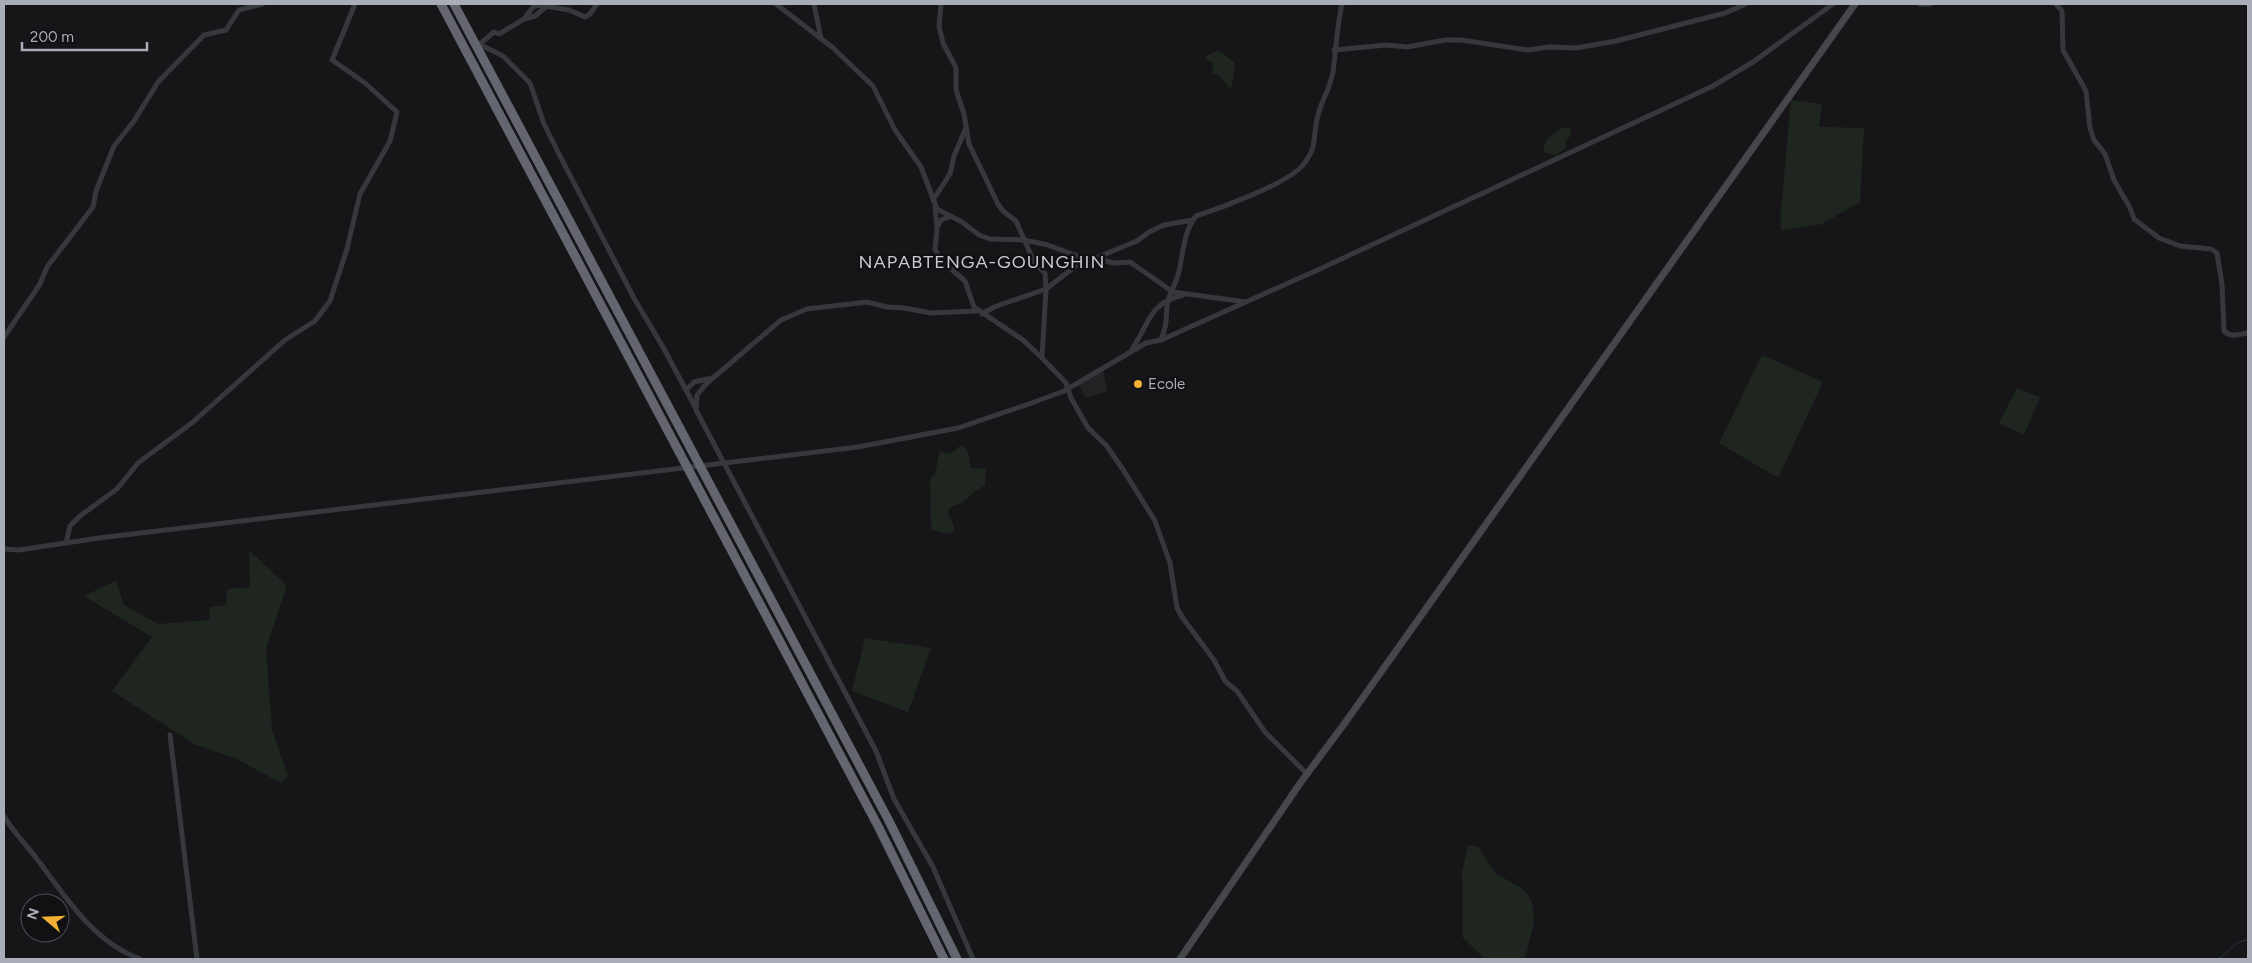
<svg xmlns="http://www.w3.org/2000/svg" width="2252" height="963" font-family="Figtree,sans-serif">
  <style>
    .built { fill: #222225 }
    .green { fill: #1e261f }
    .lines { fill: none; stroke-linecap: round; stroke-linejoin: round }
    .stream { stroke: #2c353c; stroke-width: 1 }
    .street { stroke: #37383d; stroke-width: 5 }
    .secondary { stroke: #45474d; stroke-width: 7 }
    .highway { stroke: #63666e; stroke-width: 9 }
    .poi-dot { fill: #f2b134; stroke: #111113; stroke-width: 2 }
    .labels { text-anchor: middle; dominant-baseline: central; stroke-width: 5; stroke-linejoin: round; paint-order: stroke }
    .poi-label { font-size: 15px; fill: #a8adb8; stroke: #111113; text-anchor: start }
    .quarter-label { font-size: 18px; letter-spacing: 1px; fill: #c9ccd4; stroke: #111113 }
  </style>
  <rect width="100%" height="100%" fill="#161618"/>
  <path class="built" d="M1103,369L1107,392L1086,398L1077,383Z"/>
  <g class="green">
    <path d="M1218,50L1235,63L1232,87L1229,88L1219,75L1213,73V63L1206,59L1207,56Z"/>
    <path d="M1791,100L1822,104L1819,127L1864,128L1860,202L1822,224L1781,231V210Z"/>
    <path d="M1563,128H1570L1571,135L1565,142L1566,148L1556,155L1545,153L1543,149C1546,138 1553,132 1563,128Z"/>
    <path d="M1762,355L1823,382L1778,478L1719,443Z"/>
    <path d="M2017,388L2040,397L2024,435L1999,423Z"/>
    <path d="M960,446C972,449 968,459 971,468L986,469L985,486C975,489 971,496 963,502C958,505 953,505 948,510L949,516L954,525L953,531L948,534L931,530L930,479L935,474L939,454L941,451L950,454Z"/>
    <path d="M249,550L287,586L266,648L272,730L288,776L281,783L235,758L194,744L112,691L152,637L84,596L116,581L124,605L158,624L209,620L210,607L226,605L227,589L250,587Z"/>
    <path d="M865,638L931,648L908,712L852,691Z"/>
    <path d="M1468,845L1478,847L1496,874L1520,887L1528,894L1533,905L1534,922L1525,959H1485L1463,938L1462,873Z"/>
  </g>
  <g class="lines">
    <path class="stream" d="M2208,959L2220,958L2237,943L2245,940L2248,941"/>
    <g class="street">
      <path d="M776,4L832,47L873,86L895,130L921,167L937,209L962,222L979,235L990,239L1024,240L1048,245L1080,257H1093L1113,263L1130,262L1173,292L1246,302"/>
      <path d="M814,4L821,39"/>
      <path d="M941,4L939,26L943,43L956,68V90L964,114L969,144L998,204L1003,211L1016,221L1035,264L1045,273L1046,289L1042,358L1066,383L1071,398L1088,428L1106,445L1124,471L1155,521L1170,563L1177,608L1182,617L1214,660L1225,681L1237,691L1265,732L1307,774"/>
      <path d="M1920,4H1930"/>
      <path d="M2056,4L2062,11L2063,50L2086,91L2090,128L2094,140L2105,154L2114,180L2130,208L2134,219L2159,238L2180,246L2211,249L2217,253L2222,284L2224,331C2230,338 2240,334 2248,333"/>
      <path d="M524,19L535,16L547,6"/>
      <path d="M475,42L503,56L530,83L544,124L560,156L635,300L663,347L695,407"/>
      <path d="M480,44L494,32L499,34L524,19L533,7L539,5L569,10L585,17L590,14L597,4"/>
      <path d="M1334,50L1386,45L1407,47L1445,40H1461L1528,50L1549,47L1576,48L1616,41L1725,13L1746,4"/>
      <path d="M933,200L950,174L954,156L966,128"/>
      <path d="M935,206L937,229L935,250L944,263L965,281L974,307L1023,340L1042,358"/>
      <path d="M937,227L941,220L951,216"/>
      <path d="M1098,257L1137,241L1149,232L1164,225L1193,220"/>
      <path d="M982,314L994,307L1046,289L1086,258"/>
      <path d="M4,337L40,284L47,267L93,207L96,191L114,146L134,121L158,82L204,35L226,30L239,10L262,4"/>
      <path d="M1161,339C1167,327 1166,318 1167,305C1169,294 1175,285 1178,275C1184,254 1182,234 1196,216C1221,208 1287,184 1303,165C1317,148 1313,138 1317,119C1320,103 1330,89 1333,72C1336,49 1337,26 1342,4"/>
      <path d="M1132,349C1150,324 1147,304 1183,295"/>
      <path d="M686,390L694,382L712,378"/>
      <path d="M66,543L70,526L80,516L117,489L138,463L193,422L285,340L315,321L330,301L347,249L360,194L390,141L397,112L365,83L332,60L355,4"/>
      <path d="M4,549L19,550L99,538L858,447L958,428L1029,404L1064,391L1146,343L1161,340L1322,268L1713,86L1753,62L1833,4"/>
      <path d="M170,735L197,959"/>
      <path d="M4,816C13,832 26,844 37,859C66,897 93,942 140,959"/>
      <path d="M973,959L933,867L894,799L876,751L696,410L697,395L706,384L781,320L807,309L867,302L887,307L904,308L931,313L977,311"/>
    </g>
    <path class="secondary" d="M1180,959L1301,782L1347,720L1855,4"/>
    <g class="highway">
      <path d="M441,4L879,828L944,959"/>
      <path d="M454,4L889,821L957,959"/>
    </g>
  </g>
  <circle class="poi-dot" cx="1138" cy="384" r="5"/>
  <g class="labels">
    <g class="poi-label">
      <text x="1148" y="384">Ecole</text>
    </g>
    <g class="quarter-label">
      <text x="982" y="262">NAPABTENGA-GOUNGHIN</text>
    </g>
  </g>
  <rect width="2252" height="963" fill="none" stroke="#a8adb8" stroke-width="10"/>
  <g transform="translate(45 918) rotate(289)"><circle r="24" fill="#111113" stroke="#4d4f55"/>
  <path d="M0-4L9 19L0 12L-9 19Z" fill="#f2b134"/>
  <text y="-8" font-size="14" font-weight="bold" text-anchor="middle" fill="#a8adb8">N</text>
  </g>
  <path d="M22 42v8h125v-8" fill="none" stroke="#a8adb8" stroke-width="2.5"/>
  <text x="30" y="42" font-size="15" fill="#a8adb8" stroke="#111113" stroke-width="4" paint-order="stroke">200 m</text>
</svg>
